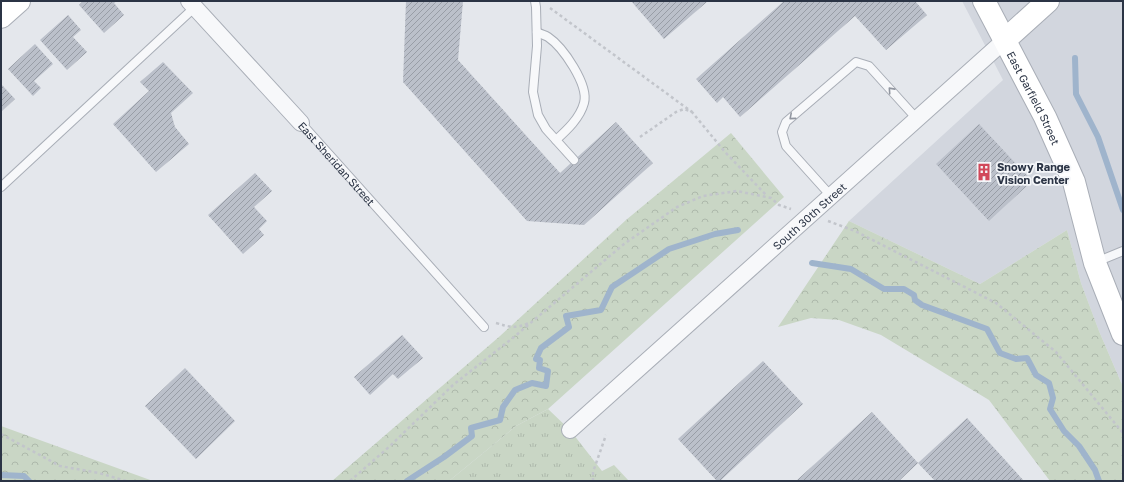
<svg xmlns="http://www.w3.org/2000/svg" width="1124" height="482" font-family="'Golos Text',sans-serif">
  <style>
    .built { fill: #d2d6de }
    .grass { fill: url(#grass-tufts) }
    .forest { fill: url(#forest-crowns) }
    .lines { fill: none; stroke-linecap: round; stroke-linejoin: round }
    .stream { stroke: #9fb4cc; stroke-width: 6 }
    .building { fill: url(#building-hatch) }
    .lane-casing { stroke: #a9aeb7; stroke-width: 10 }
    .street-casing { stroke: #a9aeb7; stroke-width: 18 }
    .secondary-casing { stroke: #a9aeb7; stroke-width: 24 }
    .path { stroke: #c2c5cb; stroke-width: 2.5; stroke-dasharray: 3 3; stroke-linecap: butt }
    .lane { stroke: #f7f8fa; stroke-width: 8 }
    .street { stroke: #f7f8fa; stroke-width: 16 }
    .secondary { stroke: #fff; stroke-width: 22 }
    .oneway { stroke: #9196a0 }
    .labels { text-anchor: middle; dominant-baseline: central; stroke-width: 3.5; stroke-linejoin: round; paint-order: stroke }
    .street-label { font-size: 11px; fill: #2b3445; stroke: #f4f6f9 }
    .poi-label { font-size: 11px; font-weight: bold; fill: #2b3445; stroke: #f4f6f9; text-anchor: start }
  </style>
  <defs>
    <pattern id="grass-tufts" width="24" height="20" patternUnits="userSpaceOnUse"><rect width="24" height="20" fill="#c9d6c5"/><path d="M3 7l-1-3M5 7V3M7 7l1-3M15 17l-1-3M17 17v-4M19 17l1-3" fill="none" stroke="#adb8ab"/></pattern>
    <pattern id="forest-crowns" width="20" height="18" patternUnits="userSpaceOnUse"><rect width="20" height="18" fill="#c9d6c5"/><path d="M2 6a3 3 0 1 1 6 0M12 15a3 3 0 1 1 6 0" fill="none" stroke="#adb8ab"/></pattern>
    <pattern id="building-hatch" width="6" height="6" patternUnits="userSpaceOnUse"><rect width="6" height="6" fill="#bbc0ca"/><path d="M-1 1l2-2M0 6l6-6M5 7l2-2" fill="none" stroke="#989da6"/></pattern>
  </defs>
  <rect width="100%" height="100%" fill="#e4e7ec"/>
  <path class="built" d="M962,1H1123V387L1099,331L1081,283L1067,230L980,284L849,221L1003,80Z"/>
  <path class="grass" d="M548,409L570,430L602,471L614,465L629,481H449L516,426Z"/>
  <g class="forest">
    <path d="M731,133L784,197L548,409L516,426L449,481H332L500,336L626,220Z"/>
    <path d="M849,221L980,284L1067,230L1081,283L1099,331L1123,387V481H1050L989,400L881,335L839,320L811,318L778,327Z"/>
    <path d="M1,426L153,481H1Z"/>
  </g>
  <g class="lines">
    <g class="stream">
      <path d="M1075,58L1076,94L1098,137L1123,210"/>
      <path d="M812,263L851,269L884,289H904L914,295L915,300L922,305L987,329L1000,353L1016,359L1027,358L1036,375L1049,383L1053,398L1050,409L1064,431L1079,446L1095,470L1099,481"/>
      <path d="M1,475L24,476L29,481"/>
      <path d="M407,481L444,457L472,436L471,428L500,420L503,407L515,390L532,383L546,386L548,371L539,368L540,360L536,359L541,348L569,327L566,316L601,310L612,287L669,249L715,234L738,230"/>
    </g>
  </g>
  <g class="building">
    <path d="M83,1H117L114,3L124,15L104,33L79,5Z"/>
    <path d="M406,1H463L458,60L560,173L616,122L653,163L584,225L527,221L403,82Z"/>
    <path d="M631,1H708L664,39Z"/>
    <path d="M784,1H915L927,15L886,50L855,16L740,117L723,97L717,103L696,79Z"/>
    <path d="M68,15L81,30L73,37L87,52L67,70L40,40Z"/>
    <path d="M35,44L53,64L34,81L41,88L33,96L8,69Z"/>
    <path d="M163,62L193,93L171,113L175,127L189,144L156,172L113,124L149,91L140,82Z"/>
    <path d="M1,84L15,99L1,112Z"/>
    <path d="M979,124L1032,181L989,221L936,164Z"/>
    <path d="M255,173L272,191L254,207L267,221L259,229L264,235L243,254L208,215Z"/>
    <path d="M402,335L423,358L398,379L393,374L370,395L354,377Z"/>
    <path d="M763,361L803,404L720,481H717L678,439Z"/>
    <path d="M185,368L235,421L196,459L145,406Z"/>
    <path d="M872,412L918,463L899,481H796Z"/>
    <path d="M967,418L1024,481H935L918,463Z"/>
  </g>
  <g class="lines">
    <g class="lane-casing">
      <g id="lane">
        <path d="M535,1L536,7L537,46L533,92L538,115L546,129L574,160"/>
        <path d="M537,32C540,34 545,35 548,37C563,47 589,85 584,103C580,118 567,130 556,140"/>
        <path id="s1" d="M301,123L484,327"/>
        <path d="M1,187L195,7"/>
        <path d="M831,196L786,146L782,132L786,122L856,62L869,66L917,119"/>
        <path d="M1096,262L1123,251"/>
      </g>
    </g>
    <g class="street-casing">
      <g id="street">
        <path d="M189,1L301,123"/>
        <path id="s2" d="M570,430L1005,40"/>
      </g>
    </g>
    <g class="secondary-casing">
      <g id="secondary">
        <path id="s3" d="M984,1L1045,117L1074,182L1095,263L1123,334"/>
        <path d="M1,17L19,1"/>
        <path d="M1005,40L1048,1"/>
      </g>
    </g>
    <g class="path">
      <path d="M550,8L692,112"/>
      <path d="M640,137L676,112L684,109L692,112L725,152L767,196"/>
      <path d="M828,221L855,231L996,303L1056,352L1123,433"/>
      <path d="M496,323C510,327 515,329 529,323"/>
      <path d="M1,434L60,466L99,473L126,481"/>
      <path d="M350,481L390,446L453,385L514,337L624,244L677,207L703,196L737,191L771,198L779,205L791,209"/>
      <path d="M593,481V472L606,435"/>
    </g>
    <use href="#lane" class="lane"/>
    <use href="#street" class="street"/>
    <use href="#secondary" class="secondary"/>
  </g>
  <defs><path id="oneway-chevron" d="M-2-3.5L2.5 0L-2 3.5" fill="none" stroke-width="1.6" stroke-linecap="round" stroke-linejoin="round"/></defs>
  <g class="oneway">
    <use href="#oneway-chevron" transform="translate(891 90) rotate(-132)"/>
    <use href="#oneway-chevron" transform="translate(792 117) rotate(139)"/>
  </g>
  <defs>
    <g id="building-bare" transform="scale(1.38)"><path d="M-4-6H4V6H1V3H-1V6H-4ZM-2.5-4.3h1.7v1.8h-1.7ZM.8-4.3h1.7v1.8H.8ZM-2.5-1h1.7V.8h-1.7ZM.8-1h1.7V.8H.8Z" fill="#d1495b" stroke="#f4f6f9" stroke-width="2.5" paint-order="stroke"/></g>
  </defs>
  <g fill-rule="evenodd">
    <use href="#building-bare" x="984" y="172"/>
  </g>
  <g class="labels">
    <g class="street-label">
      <text stroke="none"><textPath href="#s3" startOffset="109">East Garfield Street</textPath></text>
      <text stroke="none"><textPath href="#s1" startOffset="54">East Sheridan Street</textPath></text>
      <text stroke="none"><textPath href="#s2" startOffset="321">South 30th Street</textPath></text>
    </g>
    <g class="poi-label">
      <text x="997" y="166">Snowy Range<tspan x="997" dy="13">Vision Center</tspan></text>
    </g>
  </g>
  <rect width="1124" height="482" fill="none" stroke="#2b3445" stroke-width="4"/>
</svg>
